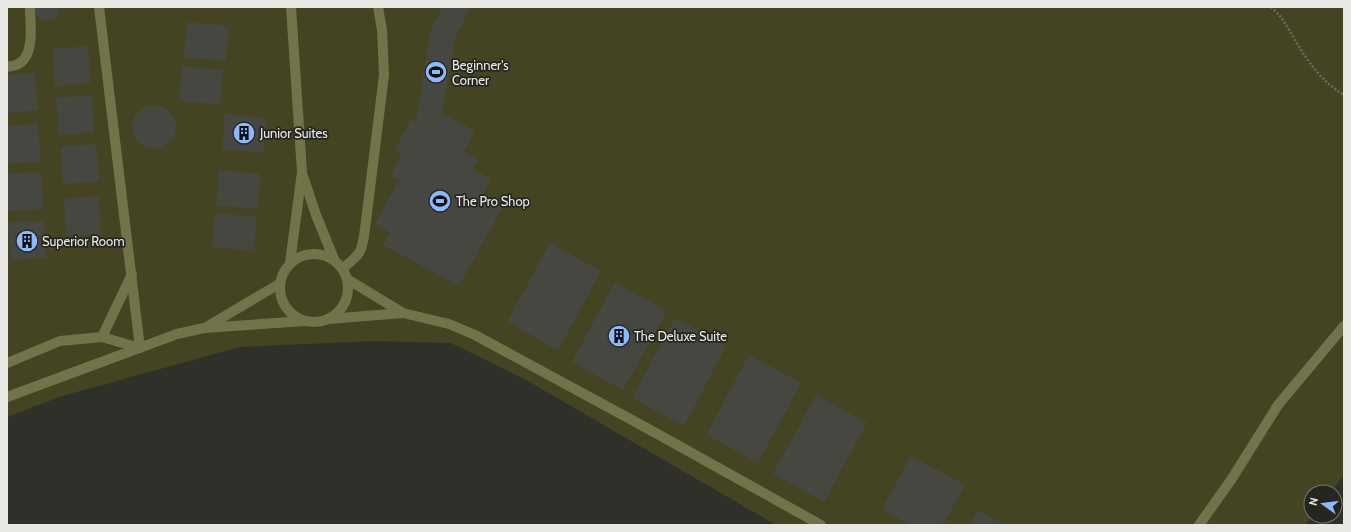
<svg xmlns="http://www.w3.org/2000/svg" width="1351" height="532" font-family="Cabin,sans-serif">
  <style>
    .green { fill: #454422 }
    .building { fill: #474742 }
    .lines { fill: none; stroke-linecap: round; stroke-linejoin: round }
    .path { stroke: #6a6a66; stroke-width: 2.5; stroke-dasharray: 2 2; stroke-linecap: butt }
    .minor { stroke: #73734b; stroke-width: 10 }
    .labels { text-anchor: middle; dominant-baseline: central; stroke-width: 3.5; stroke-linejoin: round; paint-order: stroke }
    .poi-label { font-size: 13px; fill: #e8e8e4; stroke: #262621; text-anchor: start }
  </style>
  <rect width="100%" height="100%" fill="#30302b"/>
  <path class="green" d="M7,7H1344V475L1331,492H1311V516H1312L1305,525H776L528,381L451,343L373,341L240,347L62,396L7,417Z"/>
  <g class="building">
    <path d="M35,7H59V10L56,17L53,20L45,21L41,20L36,14Z"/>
    <path d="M442,7H470L455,39L442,113L475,131L464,151L479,159L473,169L491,179L483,196L503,206L459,286L383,245L390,232L375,224L399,180L391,175L402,154L395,150L411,119L416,122L430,32Z"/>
    <path d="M187,22L229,26L226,61L184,57Z"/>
    <path d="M88,46L90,83L55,86L53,49Z"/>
    <path d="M182,66L223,70L220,104L179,101Z"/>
    <path d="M35,73L38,110L7,113V75Z"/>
    <path d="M92,95L94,132L59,135L56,98Z"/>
    <circle cx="154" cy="127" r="22"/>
    <path d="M225,114L266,118L263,153L222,149Z"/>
    <path d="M38,124L41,161L7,164V126Z"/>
    <path d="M96,144L99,181L63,184L61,147Z"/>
    <path d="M219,170L261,174L257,209L216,205Z"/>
    <path d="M41,172L43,209L8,211L7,174Z"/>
    <path d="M99,196L101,234L66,236L64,199Z"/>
    <path d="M215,213L257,217L254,251L212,247Z"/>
    <path d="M44,221L46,258L11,260L8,223Z"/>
    <path d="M550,243L601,271L558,350L507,322Z"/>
    <path d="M615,282L667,311L623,390L572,362Z"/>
    <path d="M675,318L726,346L684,426L632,398Z"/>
    <path d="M749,355L801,383L758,463L706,435Z"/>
    <path d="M816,395L867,422L824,502L773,474Z"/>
    <path d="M911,456L965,485L943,525H911L882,509Z"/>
    <path d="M978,510L1006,525H970Z"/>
  </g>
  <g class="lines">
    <path class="path" d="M1271,7C1282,16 1288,28 1295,40C1308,62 1322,82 1344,95"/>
    <g class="minor">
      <path d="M7,67C10,66 14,66 16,65C36,58 30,23 30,7"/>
      <path d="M303,176L316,215L334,259"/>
      <circle cx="314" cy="288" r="34"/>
      <path d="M290,263L302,172L291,7"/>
      <path d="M343,268C361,254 362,252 365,229L384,75L382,30L378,7"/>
      <path d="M347,279L403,313"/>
      <path d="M328,319L403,313L449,324L475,335L654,432L821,525"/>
      <path d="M208,326L279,284"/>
      <path d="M102,337L132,274"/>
      <path d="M7,363L60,341L102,337L140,348L99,7"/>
      <path d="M7,397L177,334L204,328L305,321"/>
      <path d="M1199,525L1231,480L1278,405L1344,326"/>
    </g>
  </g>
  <defs>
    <g id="stadium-disc" transform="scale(1.15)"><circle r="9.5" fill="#8bb9fc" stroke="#262621"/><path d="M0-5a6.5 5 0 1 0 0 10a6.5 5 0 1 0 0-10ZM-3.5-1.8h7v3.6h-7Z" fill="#111"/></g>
    <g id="building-disc" transform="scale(1.15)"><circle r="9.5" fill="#8bb9fc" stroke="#262621"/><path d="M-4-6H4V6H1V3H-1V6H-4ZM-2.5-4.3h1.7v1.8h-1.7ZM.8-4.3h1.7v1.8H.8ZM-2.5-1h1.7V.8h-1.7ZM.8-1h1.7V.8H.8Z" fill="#111"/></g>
  </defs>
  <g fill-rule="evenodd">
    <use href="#stadium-disc" x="436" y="72"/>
    <use href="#building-disc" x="244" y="133"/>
    <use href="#stadium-disc" x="440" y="201"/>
    <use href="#building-disc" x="27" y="241"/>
    <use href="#building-disc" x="619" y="336"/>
  </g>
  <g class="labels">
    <g class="poi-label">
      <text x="452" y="65">Beginner's<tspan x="452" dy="15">Corner</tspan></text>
      <text x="260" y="133">Junior Suites</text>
      <text x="456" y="201">The Pro Shop</text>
      <text x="42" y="241">Superior Room</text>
      <text x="634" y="336">The Deluxe Suite</text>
    </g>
  </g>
  <rect width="1351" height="532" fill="none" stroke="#e8e8e4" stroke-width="16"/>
  <g transform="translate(1323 504) rotate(284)"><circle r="19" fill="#262621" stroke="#74746f"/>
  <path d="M0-3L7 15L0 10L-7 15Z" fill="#8bb9fc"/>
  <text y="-6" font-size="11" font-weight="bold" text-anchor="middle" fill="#e8e8e4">N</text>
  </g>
</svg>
